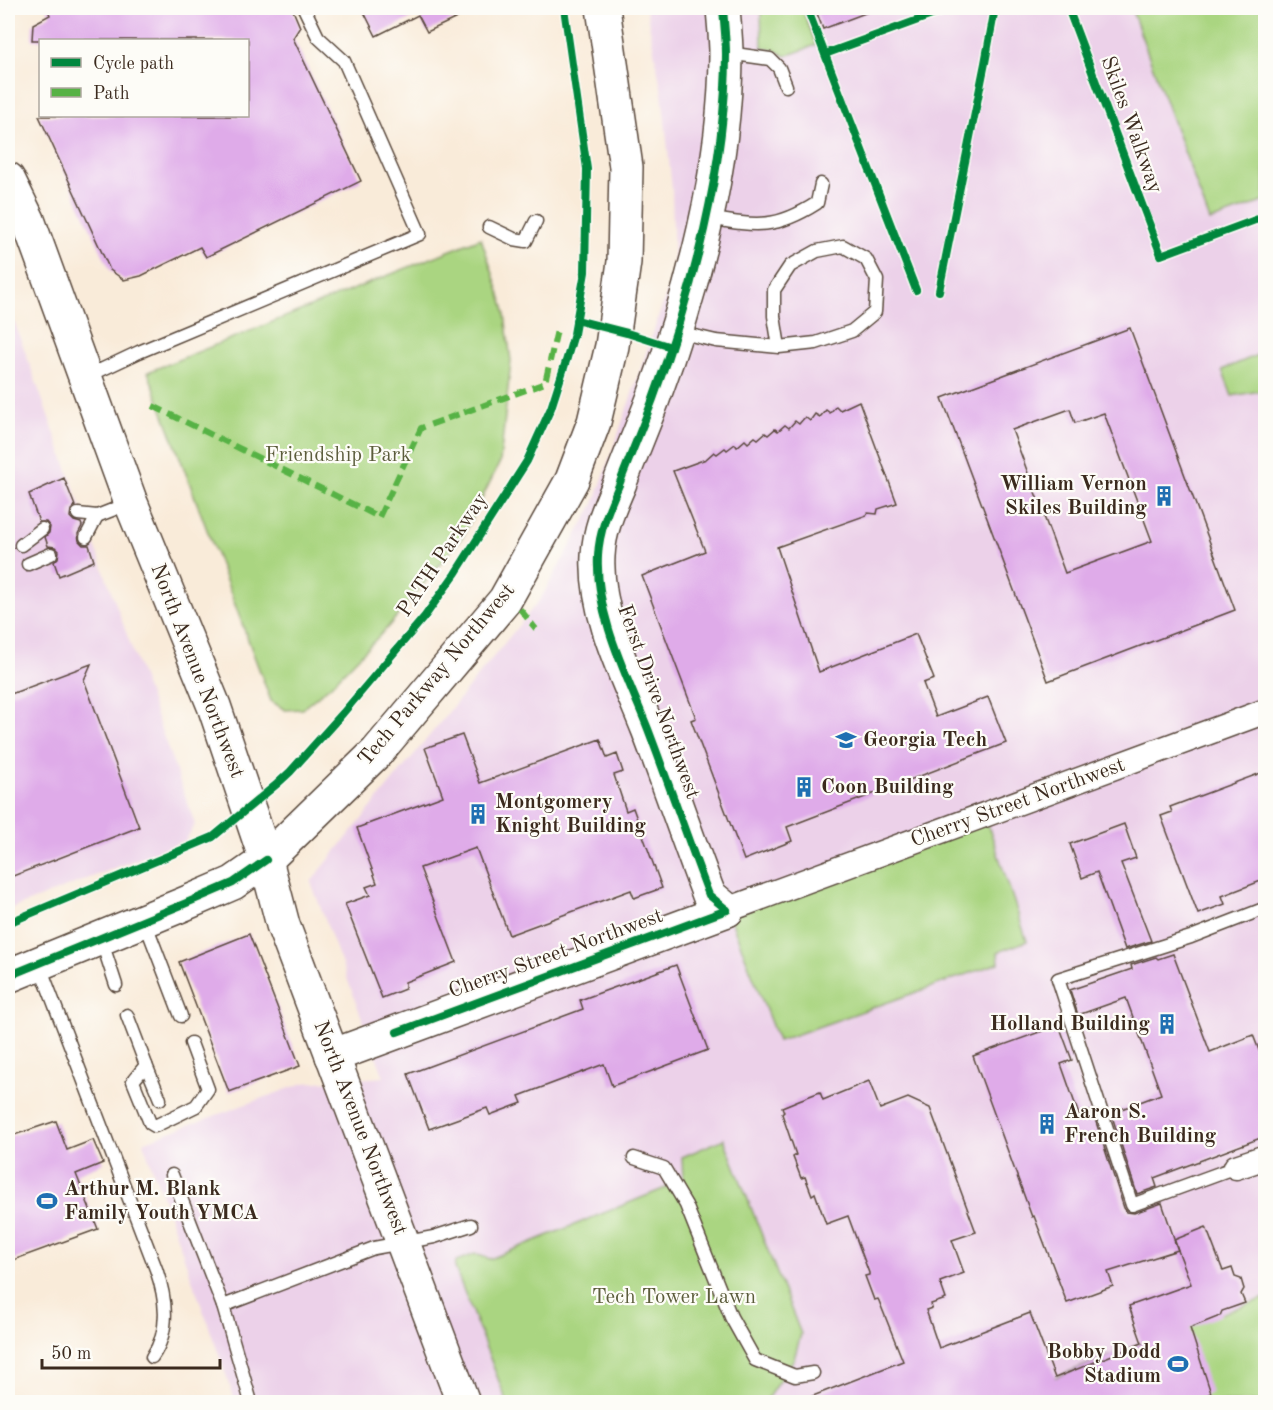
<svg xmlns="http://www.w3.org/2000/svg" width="1273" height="1410" font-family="'Old Standard TT',serif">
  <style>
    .built { fill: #ecd1e9 }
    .green { fill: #aad581; stroke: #728050; stroke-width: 1.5 }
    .building { fill: #dfabe9; fill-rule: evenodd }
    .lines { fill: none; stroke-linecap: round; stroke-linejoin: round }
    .lane-casing { stroke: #58473a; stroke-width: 15 }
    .street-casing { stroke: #58473a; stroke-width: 27 }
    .secondary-casing { stroke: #58473a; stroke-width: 36 }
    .highway-casing { stroke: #58473a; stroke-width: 36 }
    .lane { stroke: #fff; stroke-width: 12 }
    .street { stroke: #fff; stroke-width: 24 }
    .secondary { stroke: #fff; stroke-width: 33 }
    .highway { stroke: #fff; stroke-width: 33 }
    .quiet { stroke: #57b245; stroke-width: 6; stroke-dasharray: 12 6; stroke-linecap: butt }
    .cycleway-casing { stroke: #fdfcf7; stroke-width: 11 }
    .cycleway { stroke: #00873e; stroke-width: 8 }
    .labels { text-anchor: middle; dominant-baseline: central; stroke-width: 4.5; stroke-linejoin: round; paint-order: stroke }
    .street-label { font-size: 21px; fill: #3b2a1e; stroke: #fdfcf7 }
    .park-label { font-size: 21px; fill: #5c5d3c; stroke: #fdfcf7 }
    .poi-label { font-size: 21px; font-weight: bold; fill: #3b2a1e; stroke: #fdfcf7; text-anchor: start }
  </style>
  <rect width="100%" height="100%" fill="#fdfcf7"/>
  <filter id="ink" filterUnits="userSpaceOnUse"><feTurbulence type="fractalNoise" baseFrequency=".0167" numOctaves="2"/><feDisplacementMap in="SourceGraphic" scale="12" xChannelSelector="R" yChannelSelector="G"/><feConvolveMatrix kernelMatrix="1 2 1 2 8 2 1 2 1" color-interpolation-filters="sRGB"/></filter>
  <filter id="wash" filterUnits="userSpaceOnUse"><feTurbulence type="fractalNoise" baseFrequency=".008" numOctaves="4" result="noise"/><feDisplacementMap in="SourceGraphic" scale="24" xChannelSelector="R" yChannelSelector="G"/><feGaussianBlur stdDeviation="1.35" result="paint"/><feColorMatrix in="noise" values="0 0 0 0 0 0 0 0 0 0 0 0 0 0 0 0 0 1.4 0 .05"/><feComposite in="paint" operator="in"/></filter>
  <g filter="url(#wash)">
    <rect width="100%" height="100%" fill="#f9ebd9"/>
    <g class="built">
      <path d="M646,8H1265V1402H233L234,1397L143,1142L304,1083L384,1077L311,882L541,598L594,504L674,272L672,189L662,93Z"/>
      <path d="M8,304L195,824L186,840L8,910Z"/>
    </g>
    <g class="green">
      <path d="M761,8H802L816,45L786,56L772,49L762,47Z"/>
      <path d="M1131,8H1265V201L1210,221Z"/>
      <path d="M481,238L504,307L511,361L500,462L463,536L388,627L331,685L302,709L285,710L271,701L148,372Z"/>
      <path d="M1262,353L1265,361V390L1232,396L1222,370Z"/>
      <path d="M985,815L1027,941L998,952L999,963L778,1041L727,910Z"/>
      <path d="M724,1139L801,1334L794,1359L765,1402H507L455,1268L456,1261L475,1254L490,1259L683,1181L682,1157Z"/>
      <path d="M1265,1298V1402H992L1189,1325Z"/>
    </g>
    <g id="blocks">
      <g class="building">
        <path d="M47,8H292L300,27L293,38L361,181L206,257L200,247L141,276L124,280L110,270L39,116H248V40H32L33,24L50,15Z"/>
        <path d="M362,8H478L427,32L418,15L376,36Z"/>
        <path d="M815,8H875L876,9L823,29Z"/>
        <path d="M1130,328L1235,610L1048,681L942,398ZM1070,409L1075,423L1104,413L1152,541L1065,573L1012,430Z"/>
        <path d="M859,401L897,503L878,509L877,514L868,513L867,515L777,547L819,672L916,634L934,679L923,683L936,717L988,697L1006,743L787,827L792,841L744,860L691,720L696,718L642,576L705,551L673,471L706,459L714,452L717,454L725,448L727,450L735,444L737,447L745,440L748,443L755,437L758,439L765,433L768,435L775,429L778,431L785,425L789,428L795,421L799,424L805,417L810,421L815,414L820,417L826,410L830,413L836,406L840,410Z"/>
        <path d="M64,478L75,506L71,510L70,517L74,521L81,523L82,526L78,534L79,541L83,545H89L94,561L59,576L54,562L58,558L59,551L55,547L48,546L45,537L49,533L50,527L46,522H39L29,494Z"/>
        <path d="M91,664L84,680L139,827L8,878V695Z"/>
        <path d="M462,735L480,783L600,739L607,758L617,754L623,772L614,775L626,811L633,808L662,888L634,898L631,890L509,935L476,848L420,868L456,962L405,982V989L382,998L345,904L370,895L366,887L377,883L357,828L443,796L425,748Z"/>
        <path d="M1266,771V879L1222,896L1225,904L1198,914L1161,816L1172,812L1170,807Z"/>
        <path d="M1124,824L1136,858L1121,863L1151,941L1125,949L1097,872L1082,878L1070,844Z"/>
        <path d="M249,934L300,1066L229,1092L179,962Z"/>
        <path d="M1173,954L1210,1052L1253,1035L1266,1068V1136L1154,1178L1157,1187L1137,1194L1111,1113L1161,1094L1126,998L1078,1015L1070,990L1132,969L1131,965L1156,957L1158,959Z"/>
        <path d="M676,965L708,1050L612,1086L604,1064L519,1096L522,1103L490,1115L487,1108L429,1129L408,1074L583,1009L580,1000Z"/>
        <path d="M1059,1025L1072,1060L1061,1064L1079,1115L1091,1111L1095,1119L1124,1208L1127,1212L1134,1213L1162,1203L1178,1250L1108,1272L1113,1286L1067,1303L1034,1216L1032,1217L973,1056Z"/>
        <path d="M869,1081L880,1109L908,1098L930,1108L976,1232L952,1240L964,1273L940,1282L946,1299L931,1304L932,1308L926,1310L939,1348L1030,1313L1055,1378L1142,1343L1129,1306L1191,1284L1174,1240L1206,1227L1223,1271L1232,1268L1235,1277L1241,1279L1244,1289L1241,1294L1245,1303L1222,1311L1220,1316L1190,1328L1211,1393L1205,1396L1207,1402H800V1401L903,1361L879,1301L878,1299L874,1300L865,1276L869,1275V1273L848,1216L826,1224L815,1193L812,1195L805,1177L801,1178L793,1157L796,1155L782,1114L784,1112L782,1107L799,1100L820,1092L823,1100Z"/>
        <path d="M56,1121L67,1150L93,1140L103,1163L76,1174L98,1229L8,1262V1137Z"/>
      </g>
    </g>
  </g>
  <g filter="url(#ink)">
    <use href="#blocks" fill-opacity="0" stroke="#58473a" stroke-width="1.5"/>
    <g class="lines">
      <g class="lane-casing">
        <g id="lane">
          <path d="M728,53L770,59L779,68L786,86"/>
          <path d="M708,218C756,226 775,230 817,203L821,184"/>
          <path d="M489,227L514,239L526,241L536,221"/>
          <path d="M678,332L716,341L779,347L816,343L852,331L875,312L877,280L866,259L843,246L817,251L790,266L774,290V316L779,347"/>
          <path d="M86,377L139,352L420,234L344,61L318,37L304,8"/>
          <path d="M78,514L97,516L130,503"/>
          <path d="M86,537L97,516"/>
          <path d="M21,545L42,529"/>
          <path d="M28,564L51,554"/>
          <path d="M145,922L181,1016"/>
          <path d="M101,939L116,985"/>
          <path d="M39,964L156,1269C166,1298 171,1330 152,1357"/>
          <path d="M127,1015L146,1065L133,1081L150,1123L155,1126L196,1106L208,1089L191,1043"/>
          <path d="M146,1065L160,1099"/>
          <path d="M634,1158L664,1168L686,1205L731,1317L755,1360L795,1376L813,1373"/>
          <path d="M1236,1167L1132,1205L1058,979L1191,937L1266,908"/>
          <path d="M172,1175L223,1306L251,1402"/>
          <path d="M223,1306L374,1248L434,1237L471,1225"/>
        </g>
      </g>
      <g class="street-casing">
        <g id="street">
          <path d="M727,910L1266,711"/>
          <path d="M1236,1167L1266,1157"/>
        </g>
      </g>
      <g class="secondary-casing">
        <g id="secondary">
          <path d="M723,8C724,23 726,39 726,54C726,166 692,294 653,399C642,428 630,456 619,485C609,508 599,531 598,556C595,615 627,676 648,729C669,784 688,840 709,895L727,910"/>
          <path d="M8,976L184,904L233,883L266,860L377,752L505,600L572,480L594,422L612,346L624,262L626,167L603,8"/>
          <path d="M332,1056L727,910"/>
        </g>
      </g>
      <g class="highway-casing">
        <path id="highway" d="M8,179L28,220L131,503L214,706L266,860L283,925L463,1402"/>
      </g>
      <use href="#lane" class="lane"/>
      <use href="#street" class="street"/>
      <use href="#secondary" class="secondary"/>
      <use href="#highway" class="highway"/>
      <g class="quiet">
        <path d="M153,406L379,517L421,428L545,383L557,330"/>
        <path d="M520,609L536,629"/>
      </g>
      <g class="cycleway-casing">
        <g id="cycleway">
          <path d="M723,8C724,23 726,39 726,54C726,166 692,294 653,399C642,428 630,456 619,485C609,508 599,531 598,556C595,615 627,676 648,729C669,784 688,840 709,895L727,910"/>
          <path d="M807,8L916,290"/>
          <path d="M1068,8L1161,255L1266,216"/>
          <path d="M825,54L951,8"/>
          <path d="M939,291L985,63L995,8"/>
          <path d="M576,320L627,333L671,347"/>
          <path d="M8,923L213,837L277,784L290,772L343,713L425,616L455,574L527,461L551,408L567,358L574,334L585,272L587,169L564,8"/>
          <path d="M8,976L184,904L233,883L266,860"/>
          <path d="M397,1032L727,910"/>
        </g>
      </g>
      <use href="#cycleway" class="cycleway"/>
    </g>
  </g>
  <defs>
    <g id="building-bare" transform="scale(1.62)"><path d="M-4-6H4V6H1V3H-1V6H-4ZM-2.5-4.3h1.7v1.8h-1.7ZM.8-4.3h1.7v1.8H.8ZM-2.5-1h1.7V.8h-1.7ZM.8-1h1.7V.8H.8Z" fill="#1f6fb2" stroke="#fdfcf7" stroke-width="2.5" paint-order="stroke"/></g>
    <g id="university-bare" transform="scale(1.62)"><path d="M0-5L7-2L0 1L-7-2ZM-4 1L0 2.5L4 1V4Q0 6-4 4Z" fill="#1f6fb2" stroke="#fdfcf7" stroke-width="2.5" paint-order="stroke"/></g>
    <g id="stadium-bare" transform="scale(1.62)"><path d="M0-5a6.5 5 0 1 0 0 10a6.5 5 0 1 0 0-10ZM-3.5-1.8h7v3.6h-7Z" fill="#1f6fb2" stroke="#fdfcf7" stroke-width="2.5" paint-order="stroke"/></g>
  </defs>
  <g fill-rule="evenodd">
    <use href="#building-bare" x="1164" y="496"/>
    <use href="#university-bare" x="846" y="740"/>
    <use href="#building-bare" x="804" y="787"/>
    <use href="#building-bare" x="478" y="814"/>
    <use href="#building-bare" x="1167" y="1024"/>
    <use href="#building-bare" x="1047" y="1124"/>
    <use href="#stadium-bare" x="47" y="1201"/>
    <use href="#stadium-bare" x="1178" y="1364"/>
  </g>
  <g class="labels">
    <g class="street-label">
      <text transform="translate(1131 125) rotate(70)">Skiles Walkway</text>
      <text transform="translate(443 555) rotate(-56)">PATH Parkway</text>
      <text transform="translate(197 671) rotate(69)">North Avenue Northwest</text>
      <text transform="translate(437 675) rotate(-50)">Tech Parkway Northwest</text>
      <text transform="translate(658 702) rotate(70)">Ferst Drive Northwest</text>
      <text transform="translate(1018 803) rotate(-20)">Cherry Street Northwest</text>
      <text transform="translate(556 954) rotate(-20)">Cherry Street Northwest</text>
      <text transform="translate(360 1128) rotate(69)">North Avenue Northwest</text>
    </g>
    <g class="park-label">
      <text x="338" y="455">Friendship Park</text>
      <text x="674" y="1297">Tech Tower Lawn</text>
    </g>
    <g class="poi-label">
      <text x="1147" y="484" text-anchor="end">William Vernon<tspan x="1147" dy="24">Skiles Building</tspan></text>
      <text x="863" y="740">Georgia Tech</text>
      <text x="821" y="787">Coon Building</text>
      <text x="495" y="802">Montgomery<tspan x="495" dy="24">Knight Building</tspan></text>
      <text x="1150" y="1024" text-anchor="end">Holland Building</text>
      <text x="1064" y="1112">Aaron S.<tspan x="1064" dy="24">French Building</tspan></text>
      <text x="64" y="1189">Arthur M. Blank<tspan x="64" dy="24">Family Youth YMCA</tspan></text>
      <text x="1161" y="1352" text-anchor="end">Bobby Dodd<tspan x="1161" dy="24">Stadium</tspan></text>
    </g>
  </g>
  <rect width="1273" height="1410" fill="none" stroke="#fdfcf7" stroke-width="30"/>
  <rect x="39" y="39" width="210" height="78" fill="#fdfcf7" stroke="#afa8a0" stroke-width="1.5"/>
  <rect x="51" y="58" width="30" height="9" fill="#00873e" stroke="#afa8a0" stroke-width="1.5"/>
  <text x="93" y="69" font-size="18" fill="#3b2a1e">Cycle path</text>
  <rect x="51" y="88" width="30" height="9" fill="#57b245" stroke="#afa8a0" stroke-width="1.5"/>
  <text x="93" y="99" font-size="18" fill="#3b2a1e">Path</text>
  <path d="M42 1359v9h178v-9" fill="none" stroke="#3b2a1e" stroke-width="3"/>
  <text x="51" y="1359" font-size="18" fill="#3b2a1e" stroke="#fdfcf7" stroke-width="4.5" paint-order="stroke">50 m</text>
</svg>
